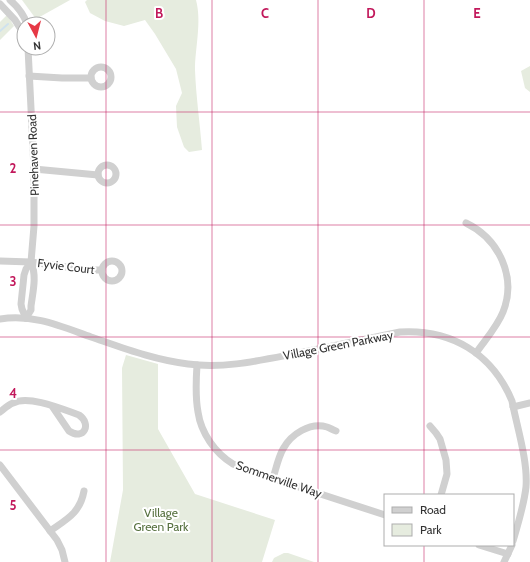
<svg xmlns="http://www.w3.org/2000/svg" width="530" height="562" font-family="Cabin,sans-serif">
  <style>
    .green { fill: #e6ecdf }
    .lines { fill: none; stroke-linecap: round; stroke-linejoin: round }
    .stream { stroke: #cfe2ee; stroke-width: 2 }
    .minor { stroke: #d0d0d0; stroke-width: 7 }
    .grid { fill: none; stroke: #c2185b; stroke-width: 1; stroke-opacity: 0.55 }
    .labels { text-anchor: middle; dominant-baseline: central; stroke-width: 4; stroke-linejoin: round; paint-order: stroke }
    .street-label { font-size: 12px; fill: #333; stroke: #fff }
    .park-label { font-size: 12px; fill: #56703f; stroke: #fff }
    .grid-label { font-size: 13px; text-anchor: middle; font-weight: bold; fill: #c2185b; stroke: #fff; stroke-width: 4; stroke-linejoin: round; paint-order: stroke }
  </style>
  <rect width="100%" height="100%" fill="#fff"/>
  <g class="green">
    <path d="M22,0H70L36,19Z"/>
    <path d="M87,0H196C202,22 195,48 195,70C196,97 200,123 202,150L189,152L184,147L177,127L176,106L182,93L176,69L155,34L145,20L124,26L105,21L90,13L85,2Z"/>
    <path d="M7,15L14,26L0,40V22Z"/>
    <path d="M530,66V92L525,88L521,71Z"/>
    <path d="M126,355L158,364V429L195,494L275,520L262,562H110L123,490L122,368Z"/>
    <path d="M284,553H288L314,562H272L274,558Z"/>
  </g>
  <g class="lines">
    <path class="stream" d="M0,31L8,24"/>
    <g class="minor">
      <path d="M10,0C17,6 24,15 27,24"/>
      <path d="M0,4L15,20L22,31L24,33"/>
      <circle cx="101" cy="77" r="10"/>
      <path d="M29,76L62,78H91"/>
      <circle cx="107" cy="174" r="9"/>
      <path d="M34,169L98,175"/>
      <path d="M466,223C499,239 517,277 503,312C497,327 485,340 476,353"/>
      <path d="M0,261L31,262L88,270H102"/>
      <circle cx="112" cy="271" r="10"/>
      <path d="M26,318L22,309L21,304L24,275L26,269L31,262L34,226V169L28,48"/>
      <path d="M26,318L31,310V306C33,291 37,276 31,262"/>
      <path d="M0,319C34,314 60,326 91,337C123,348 154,360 188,364C225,369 262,360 299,353C333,346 366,339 400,332C451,329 492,353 512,401C517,427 528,461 526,487C524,505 518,524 513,541"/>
      <path d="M197,365C196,380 195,396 198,412C201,433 215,453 233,464C240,467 246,470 253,472L385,515"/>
      <path d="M513,407L530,403"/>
      <path d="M0,412C4,409 8,405 13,403C29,395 62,409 79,415C92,424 84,441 69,431L52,406"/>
      <path d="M430,426L436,433L440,439L446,460L447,474L441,495"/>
      <path d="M0,465L57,540L62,550L65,562"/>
      <path d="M273,478C276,469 278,458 283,449C291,434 310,422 327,427C330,428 333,430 336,431"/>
      <path d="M50,531C67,519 80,513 84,491"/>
      <path d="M479,545L508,554"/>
      <path d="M504,562L512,545"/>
    </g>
  </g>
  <path class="grid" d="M106,0V562M212,0V562M318,0V562M424,0V495M0,112H530M0,225H530M0,337H530M0,450H530M424,545V562"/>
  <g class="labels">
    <g class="street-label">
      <text transform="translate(33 155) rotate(-92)">Pinehaven Road</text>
      <text transform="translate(66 266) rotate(7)">Fyvie Court</text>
      <text transform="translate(338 345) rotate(-11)">Village Green Parkway</text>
      <text transform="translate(279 479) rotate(19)">Sommerville Way</text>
    </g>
    <g class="park-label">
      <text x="161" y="512">Village<tspan x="161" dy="14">Green Park</tspan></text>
    </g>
  </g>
  <g class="grid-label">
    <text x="159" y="18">B</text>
    <text x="265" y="18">C</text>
    <text x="371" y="18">D</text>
    <text x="477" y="18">E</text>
    <text x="13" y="173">2</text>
    <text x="13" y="286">3</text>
    <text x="13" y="398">4</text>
    <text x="13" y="510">5</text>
  </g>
  <rect x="384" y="494" width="130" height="52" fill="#ffffff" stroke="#adadad"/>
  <rect x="392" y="507" width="20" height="6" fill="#d0d0d0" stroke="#adadad"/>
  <text x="420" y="514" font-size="12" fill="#333333">Road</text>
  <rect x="392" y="524" width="20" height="12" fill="#e6ecdf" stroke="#adadad"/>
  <text x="420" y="534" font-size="12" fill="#333333">Park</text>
  <g transform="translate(36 36) rotate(173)"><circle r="19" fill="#ffffff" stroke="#adadad"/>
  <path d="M0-3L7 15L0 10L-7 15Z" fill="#e63946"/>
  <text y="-6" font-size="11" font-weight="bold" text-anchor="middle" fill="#333333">N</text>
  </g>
</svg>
